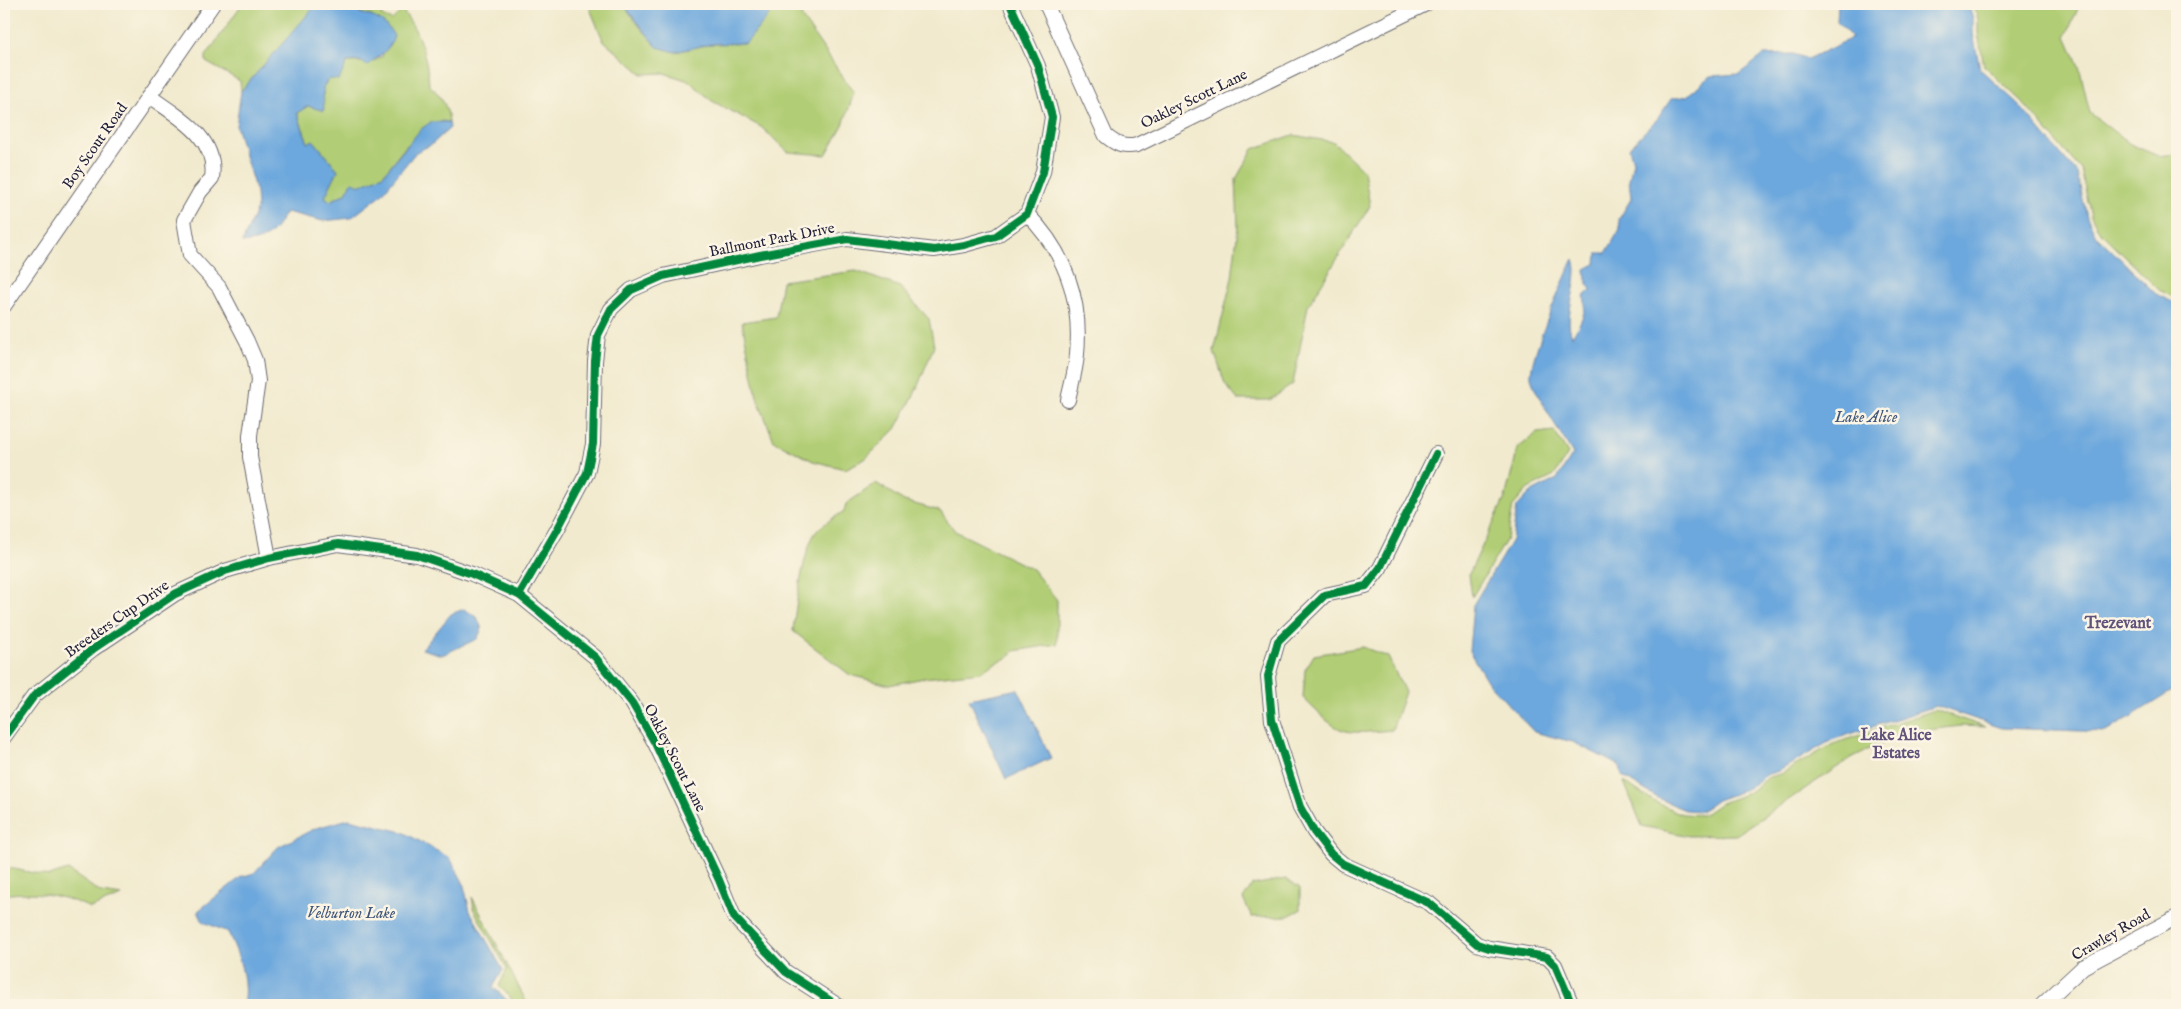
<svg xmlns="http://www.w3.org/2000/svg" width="2181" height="1009" font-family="'IM FELL English',serif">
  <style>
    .green { fill: #b1cd74; stroke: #6a7858 }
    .water { fill: #6ca7dd; stroke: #47648c }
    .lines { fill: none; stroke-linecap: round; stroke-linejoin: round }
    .minor-casing { stroke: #6a686e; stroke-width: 16 }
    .minor { stroke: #fff; stroke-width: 14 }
    .cycleway-casing { stroke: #fcf5e5; stroke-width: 11 }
    .cycleway { stroke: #00873e; stroke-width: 8 }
    .labels { text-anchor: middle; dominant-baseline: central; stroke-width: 5; stroke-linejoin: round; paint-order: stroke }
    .street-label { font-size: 15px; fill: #22223b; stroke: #fcf5e5 }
    .water-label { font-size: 16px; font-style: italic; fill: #40577c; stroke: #fcf5e5 }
    .neighbourhood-label { font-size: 16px; font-weight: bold; fill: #5f537b; stroke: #fcf5e5 }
  </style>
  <rect width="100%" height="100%" fill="#fcf5e5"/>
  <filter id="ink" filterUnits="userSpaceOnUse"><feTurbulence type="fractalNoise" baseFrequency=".02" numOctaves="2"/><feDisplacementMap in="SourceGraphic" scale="10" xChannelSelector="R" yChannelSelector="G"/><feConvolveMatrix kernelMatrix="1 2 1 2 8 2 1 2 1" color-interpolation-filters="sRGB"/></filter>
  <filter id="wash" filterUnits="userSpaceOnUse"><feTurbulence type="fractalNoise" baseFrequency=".0096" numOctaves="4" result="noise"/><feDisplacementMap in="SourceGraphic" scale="20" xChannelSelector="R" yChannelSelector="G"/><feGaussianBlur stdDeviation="1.12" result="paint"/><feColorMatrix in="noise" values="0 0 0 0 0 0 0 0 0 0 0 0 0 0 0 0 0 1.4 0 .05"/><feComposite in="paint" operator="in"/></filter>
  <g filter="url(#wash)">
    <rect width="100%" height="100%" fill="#f1eace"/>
    <g class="green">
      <path d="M242,4H318L241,91L240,81L206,62V56Z"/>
      <path d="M358,4H384L385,10L381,16L392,20L402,10C420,32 427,58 429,85C441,95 448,107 449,122L442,121L406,146L383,175L330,201L325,197L338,170L314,141L308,143L297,112L308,106L329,79L347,62H372L383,56L372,16L360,13Z"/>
      <path d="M588,4H623L643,31L675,52L710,44L746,43L769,15L771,4H812L801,16L854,93L843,125L826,155L788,152L761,127L712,101L689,81L664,73L642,74L603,40Z"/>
      <path d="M1973,4H2080L2066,36L2079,66L2090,113L2130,144L2158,156L2177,154V299L2159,290L2099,231L2091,216L2081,170L2022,102L1984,66L1978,33V19Z"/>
      <path d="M1293,135L1334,142L1364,171L1370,206L1308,306L1293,384L1270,400H1238L1225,384L1214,351L1232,278L1238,227L1236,179L1253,149Z"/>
      <path d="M856,271L900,287L929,319L934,346L915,393L896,429L865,459L845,469L813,461L774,441L757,397L742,322L776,317L782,281Z"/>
      <path d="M1554,431L1568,454L1554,476L1528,489L1513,506L1507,539L1472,597L1469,574L1505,498L1518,448L1537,433Z"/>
      <path d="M876,483L904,501L940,511L955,531L1032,569L1057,600V644L1014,651L1009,657L995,663L981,672L924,678L889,685L850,675L793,631C795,610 804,546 816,532C822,524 836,517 844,511L846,504Z"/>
      <path d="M1363,647L1388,657L1405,692L1392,730C1339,735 1341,735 1303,698L1305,670L1314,655Z"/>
      <path d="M1935,710L1985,727L1961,726L1902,733L1851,758L1736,835L1689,836L1642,826L1624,782L1655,802L1682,814L1703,815L1719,804L1748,793L1769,777L1781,774L1833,744Z"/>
      <path d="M4,867L49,876L68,870L101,893L122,896L90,908C63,895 34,890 4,895Z"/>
      <path d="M1286,879L1300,888V910L1288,916L1252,917L1243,899L1252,885Z"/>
      <path d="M472,897L528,1005H512L511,998L499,986L507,969L474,910Z"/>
    </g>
    <g class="water">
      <path d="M358,4L360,13C376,17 386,21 394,36C390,52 378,55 368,66L360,61L347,62L339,80L329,79L323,87L324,111L308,106L297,113L308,143L313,140L338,170L325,197L330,201L346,193L352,182L361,185L383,175L421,129L431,122H449L450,128L431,145L416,152L381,195L351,218L323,221L286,212C272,234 270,240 242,243L257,208L256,192L236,126L241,91L316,5Z"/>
      <path d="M623,4H771L769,15L746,43L710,44L675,52L657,47Z"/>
      <path d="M1838,4H1968L1973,19V34L1980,69L2018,104L2077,173L2087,217L2095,234L2156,294L2177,304V688L2106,732L2002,728L1936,706L1832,740L1779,771L1768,774L1745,790L1717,800L1702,811L1685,810L1658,798L1622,776L1620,766L1573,742L1534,732L1489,684L1469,651L1473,605L1512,540L1517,507L1530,493L1557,479L1573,454C1564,438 1533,392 1531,377C1529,359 1564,277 1574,259C1582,281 1562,314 1572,336C1580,324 1588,310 1584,296L1591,290L1586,279L1585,269L1596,264L1597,253H1606L1620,229L1619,219L1631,199L1629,180L1633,162L1629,148L1658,118L1671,99L1687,96L1710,76L1739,74L1764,55L1793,54L1808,59L1852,38L1837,21Z"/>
      <path d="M464,609L477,617L482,629L477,639L442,655L422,649L451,614Z"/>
      <path d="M1018,689L1051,758L1006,779L969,699Z"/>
      <path d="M349,819L403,832L450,858L463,882L470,911L503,970L493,987L507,1000L508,1005H243C248,979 239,956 228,932L203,922L198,911L241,877L254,873L278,847L316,828Z"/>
    </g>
  </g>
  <g filter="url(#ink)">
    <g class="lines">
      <g class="minor-casing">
        <g id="minor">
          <path d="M1046,4L1106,136C1117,145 1124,148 1137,145L1426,4"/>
          <path d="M149,96C178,117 218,137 212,178L200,192L184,220L190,255L219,287L247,341L255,360L258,381L250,435V457L269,558"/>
          <path d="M1027,214C1065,252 1082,300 1077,354C1076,370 1071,385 1068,400"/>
          <path d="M4,306L213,4"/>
          <path d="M1436,454L1380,568L1366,586L1325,595L1278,641L1268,676L1272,720L1300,807L1314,832L1331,854L1343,864L1429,903L1477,944L1489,948L1547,957L1555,965L1572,1005"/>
          <path d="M519,595L557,530L587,473L593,444L595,361L598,335L611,309L631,290L663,276L760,255L847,239L934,250L964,245L996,236L1027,214L1043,172L1052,117L1038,66L1010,4"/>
          <path d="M4,737L34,696L93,649L175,594L225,571L269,558L338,544L417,555L472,574L519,595L595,657L632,703L655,743L719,880L734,917L786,972L837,1005"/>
          <path d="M2042,1005L2083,967L2177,917"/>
        </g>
      </g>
      <use href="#minor" class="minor"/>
      <g class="cycleway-casing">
        <g id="cycleway">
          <path d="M1436,454L1380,568L1366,586L1325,595L1278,641L1268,676L1272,720L1300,807L1314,832L1331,854L1343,864L1429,903L1477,944L1489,948L1547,957L1555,965L1572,1005"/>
          <path d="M519,595L557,530L587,473L593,444L595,361L598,335L611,309L631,290L663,276L760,255L847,239L934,250L964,245L996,236L1027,214L1043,172L1052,117L1038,66L1010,4"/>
          <path d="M4,737L34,696L93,649L175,594L225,571L269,558L338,544L417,555L472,574L519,595L595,657L632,703L655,743L719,880L734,917L786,972L837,1005"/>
        </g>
      </g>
      <use href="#cycleway" class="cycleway"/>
    </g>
  </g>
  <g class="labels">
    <g class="street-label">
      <text transform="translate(1194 99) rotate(-26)">Oakley Scott Lane</text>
      <text transform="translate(95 146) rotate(-55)">Boy Scout Road</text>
      <text transform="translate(772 240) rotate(-11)">Ballmont Park Drive</text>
      <text transform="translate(117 619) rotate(-35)">Breeders Cup Drive</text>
      <text transform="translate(675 758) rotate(63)">Oakley Scout Lane</text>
      <text transform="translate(2111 935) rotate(-30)">Crawley Road</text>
    </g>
    <g class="water-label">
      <text x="1866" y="418">Lake Alice</text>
      <text x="351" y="914">Velburton Lake</text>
    </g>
    <g class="neighbourhood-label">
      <text x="2118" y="624">Trezevant</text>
      <text x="1896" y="736">Lake Alice<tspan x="1896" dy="18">Estates</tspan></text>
    </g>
  </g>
  <rect width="2181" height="1009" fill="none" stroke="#fcf5e5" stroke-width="20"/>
</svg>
